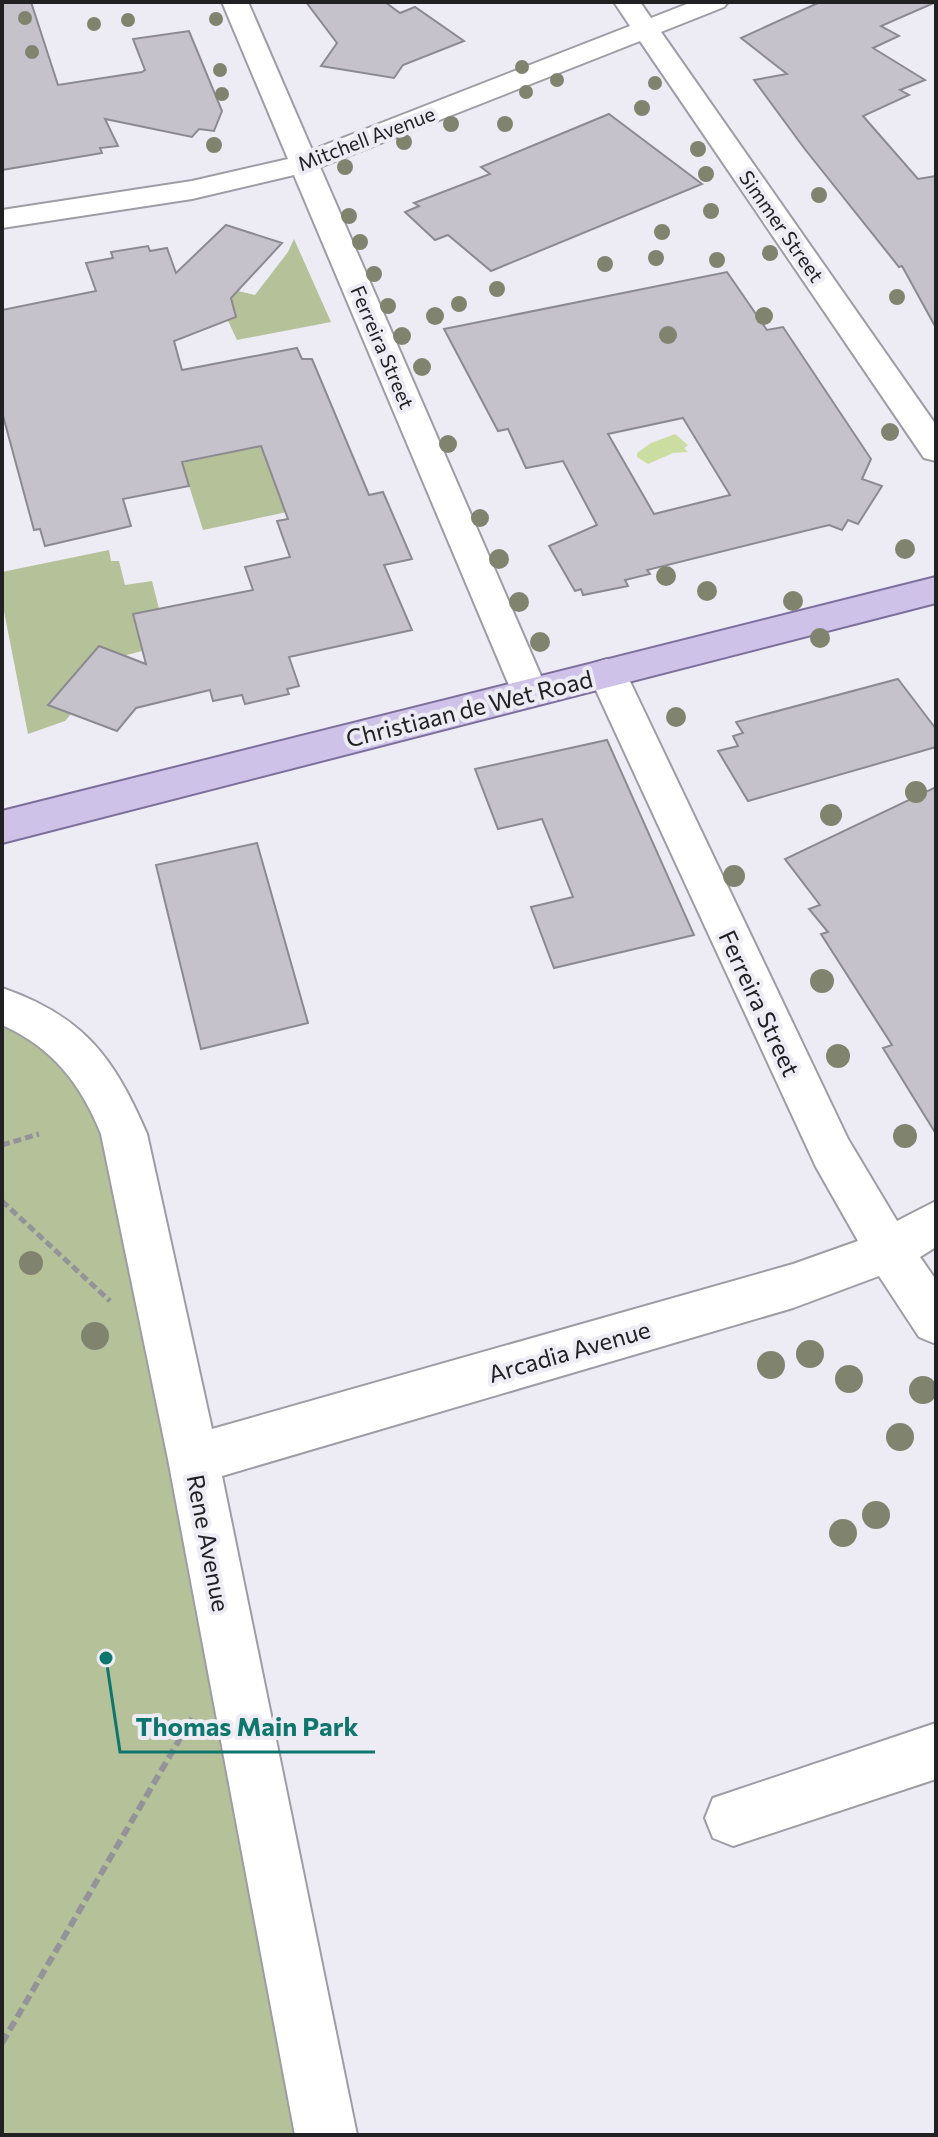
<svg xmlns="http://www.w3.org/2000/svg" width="938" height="2137" font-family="Commissioner,sans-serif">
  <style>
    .green { fill: #b5c198 }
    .water { fill: #ccdda2 }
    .building { fill: #c5c2cb; stroke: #8c8a91; stroke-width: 2; fill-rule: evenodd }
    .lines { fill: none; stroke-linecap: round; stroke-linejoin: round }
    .minor-casing { stroke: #9e9ca4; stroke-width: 4 }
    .major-casing { stroke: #7c6f9b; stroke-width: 4 }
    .path-far1 { stroke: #94939a; stroke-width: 5; stroke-dasharray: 8 4; stroke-linecap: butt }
    .path { stroke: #94939a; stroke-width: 6; stroke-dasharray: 10 5; stroke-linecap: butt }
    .minor { fill: #fff; fill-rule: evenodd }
    .major { fill: #cec2e9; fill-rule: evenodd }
    .tree { fill: #80846f }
    .labels { text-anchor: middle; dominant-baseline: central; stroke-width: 8; stroke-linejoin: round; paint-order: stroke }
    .far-street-label { font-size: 20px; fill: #212124; stroke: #edebf4 }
    .street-label { font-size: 24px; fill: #212124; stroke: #edebf4 }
    .leader { fill: none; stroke: #0f766e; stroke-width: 3 }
    .callout-dot { fill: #0f766e; stroke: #edebf4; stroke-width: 3 }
    .callout-label { font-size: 26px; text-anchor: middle; font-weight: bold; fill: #0f766e; stroke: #edebf4; stroke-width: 8; stroke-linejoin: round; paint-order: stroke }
  </style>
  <rect width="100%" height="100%" fill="#edebf4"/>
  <g class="green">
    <path d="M294,239L331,322L237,340L223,310L221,287L255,295L288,252Z"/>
    <path d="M286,441L287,512L203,530L182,463Z"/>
    <path d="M109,550L111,561H119L125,585L152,581L168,644L123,656L98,646L48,705L71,714L65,721L28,734L2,601V572Z"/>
    <path d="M2,1021L72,1068L102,1124L302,2135H2Z"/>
  </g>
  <path class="water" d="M675,434L688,445L684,448L688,452L673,453L648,464L637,457V453L651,443Z"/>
  <g class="building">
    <path d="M2,2H31L58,85L142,72L145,70L133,39L189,31L222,111L214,131L199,129L192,137L105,119L118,146L100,148L102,153L2,170Z"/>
    <path d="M306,2H385L400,13L415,7L464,41L403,65L394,78L321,66L337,43Z"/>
    <path d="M820,2H936L881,26L899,36L873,48L925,80L900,90L909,95L863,116L918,179L936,176V328L902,266L899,267L804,148L754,80L787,74L741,38Z"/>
    <path d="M609,114L702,184L491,271L448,235L435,240L405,212L419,206L414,203L490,174L481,167Z"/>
    <path d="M226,225L282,243L231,298L236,317L174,341L182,370L297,348L302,359H312L369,495L383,492L412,559L384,565L412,630L289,657L299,686L287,689L289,694L245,704L242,695L213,701L210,690L136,708L117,731L48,705L99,646L146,664L133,614L253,590L245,567L290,557L277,521L288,519L261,446L182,462L189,486L123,499L131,526L45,546L40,529L34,530L2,412V310L96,291L86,263L113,258L111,252L148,246L150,251L167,248L176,273Z"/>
    <path d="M727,272L767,330L783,327L871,459L862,479L882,486L858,524L848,520L842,530L829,525L647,570L650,574L625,580L628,586L583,595L581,589L575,591L549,546L597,525L563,461L526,468L508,429L498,431L444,329ZM683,418L730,495L654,514L608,434Z"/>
    <path d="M898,679L936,729V747L748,801L718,751L738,746L733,736L743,733L736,722Z"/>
    <path d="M607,740L694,935L554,968L531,907L573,897L542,819L498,829L475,769Z"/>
    <path d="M936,787V1134L883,1048L892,1045L821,934L828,932L809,909L820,905L785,859Z"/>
    <path d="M257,843L308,1023L201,1049L156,865Z"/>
  </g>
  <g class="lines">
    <g class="minor-casing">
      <g id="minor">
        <path d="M222,2H248L312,150L630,26L614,2H640L651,18L692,2H728L724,7L661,32L936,425V461L924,458L640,41L320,167L548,692L542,702L529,706L516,702L294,175L192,199L2,228V210L192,181L288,159Z"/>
        <path d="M607,659L620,663L626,673L848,1139L897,1221L936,1201V1247L920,1257L936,1280V1344L919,1337L879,1276L793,1308L222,1476L357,2135H295L168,1459L101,1134C81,1084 52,1047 2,1025V988C83,1016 114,1057 147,1134L212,1429L793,1264L858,1241L816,1167L588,673L594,663Z"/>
        <path d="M936,1723V1779L733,1846L713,1838L705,1818L713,1798Z"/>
      </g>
    </g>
    <g class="major-casing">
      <path id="major" d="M936,577V603L2,843V811Z"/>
    </g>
    <g class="path-far1">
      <path d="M2,1145L39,1134"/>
      <path d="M2,1201L110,1301"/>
    </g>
    <path class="path" d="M2,2043L192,1718"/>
    <use href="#minor" class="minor"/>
    <use href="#major" class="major"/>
  </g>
  <g class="tree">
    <circle cx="25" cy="18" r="7"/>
    <circle cx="216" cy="19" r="7"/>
    <circle cx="128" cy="20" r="7"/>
    <circle cx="94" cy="24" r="7"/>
    <circle cx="32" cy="52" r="7"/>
    <circle cx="522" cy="67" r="7"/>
    <circle cx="220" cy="70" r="7"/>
    <circle cx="557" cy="80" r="7"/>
    <circle cx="655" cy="83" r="7"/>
    <circle cx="526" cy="92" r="7"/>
    <circle cx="222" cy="94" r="7"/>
    <circle cx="642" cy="108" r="8"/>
    <circle cx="451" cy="124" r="8"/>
    <circle cx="505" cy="124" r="8"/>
    <circle cx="404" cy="142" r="8"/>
    <circle cx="214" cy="145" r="8"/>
    <circle cx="698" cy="149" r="8"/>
    <circle cx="345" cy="167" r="8"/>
    <circle cx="706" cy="174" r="8"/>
    <circle cx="819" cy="195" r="8"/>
    <circle cx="711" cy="211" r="8"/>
    <circle cx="349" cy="216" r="8"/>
    <circle cx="662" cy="232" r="8"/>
    <circle cx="360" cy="242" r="8"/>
    <circle cx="770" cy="253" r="8"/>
    <circle cx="656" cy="258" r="8"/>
    <circle cx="717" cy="260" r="8"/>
    <circle cx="605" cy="264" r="8"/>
    <circle cx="374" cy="274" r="8"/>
    <circle cx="497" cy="289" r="8"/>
    <circle cx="897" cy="297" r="8"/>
    <circle cx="459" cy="304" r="8"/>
    <circle cx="388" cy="306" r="8"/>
    <circle cx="435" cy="316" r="9"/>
    <circle cx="764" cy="316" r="9"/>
    <circle cx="668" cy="335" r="9"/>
    <circle cx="402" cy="336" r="9"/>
    <circle cx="422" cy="367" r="9"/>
    <circle cx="890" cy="432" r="9"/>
    <circle cx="448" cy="444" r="9"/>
    <circle cx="480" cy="518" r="9"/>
    <circle cx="905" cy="549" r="10"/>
    <circle cx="499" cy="559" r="10"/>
    <circle cx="666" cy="576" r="10"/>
    <circle cx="707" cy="591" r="10"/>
    <circle cx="793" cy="601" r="10"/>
    <circle cx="519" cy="602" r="10"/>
    <circle cx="820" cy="638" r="10"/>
    <circle cx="540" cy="642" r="10"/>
    <circle cx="676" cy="717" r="10"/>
    <circle cx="916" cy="792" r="11"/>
    <circle cx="831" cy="815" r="11"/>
    <circle cx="734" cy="876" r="11"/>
    <circle cx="822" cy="981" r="12"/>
    <circle cx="838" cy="1056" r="12"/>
    <circle cx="905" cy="1136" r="12"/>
    <circle cx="31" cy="1263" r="12"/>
    <circle cx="95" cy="1336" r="14"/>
    <circle cx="810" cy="1354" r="14"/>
    <circle cx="771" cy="1365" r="14"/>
    <circle cx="849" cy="1379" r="14"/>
    <circle cx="923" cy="1390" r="14"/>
    <circle cx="900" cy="1437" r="14"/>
    <circle cx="876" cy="1515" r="14"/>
    <circle cx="843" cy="1533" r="14"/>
  </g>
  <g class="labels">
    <g class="far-street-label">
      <text transform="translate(366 138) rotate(-21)">Mitchell Avenue</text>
      <text transform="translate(782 226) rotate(55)">Simmer Street</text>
      <text transform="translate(383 347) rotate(67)">Ferreira Street</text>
    </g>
    <g class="street-label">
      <text transform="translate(469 708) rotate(-14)">Christiaan de Wet Road</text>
      <text transform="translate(760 1003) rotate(65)">Ferreira Street</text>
      <text transform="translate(569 1351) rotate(-16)">Arcadia Avenue</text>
      <text transform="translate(209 1543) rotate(79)">Rene Avenue</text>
    </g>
  </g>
  <path class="leader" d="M106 1658L120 1752H375"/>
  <circle class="callout-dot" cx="106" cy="1658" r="8"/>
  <g class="callout-label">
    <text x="247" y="1736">Thomas Main Park</text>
  </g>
  <rect width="938" height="2137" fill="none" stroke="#212124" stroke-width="8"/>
</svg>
